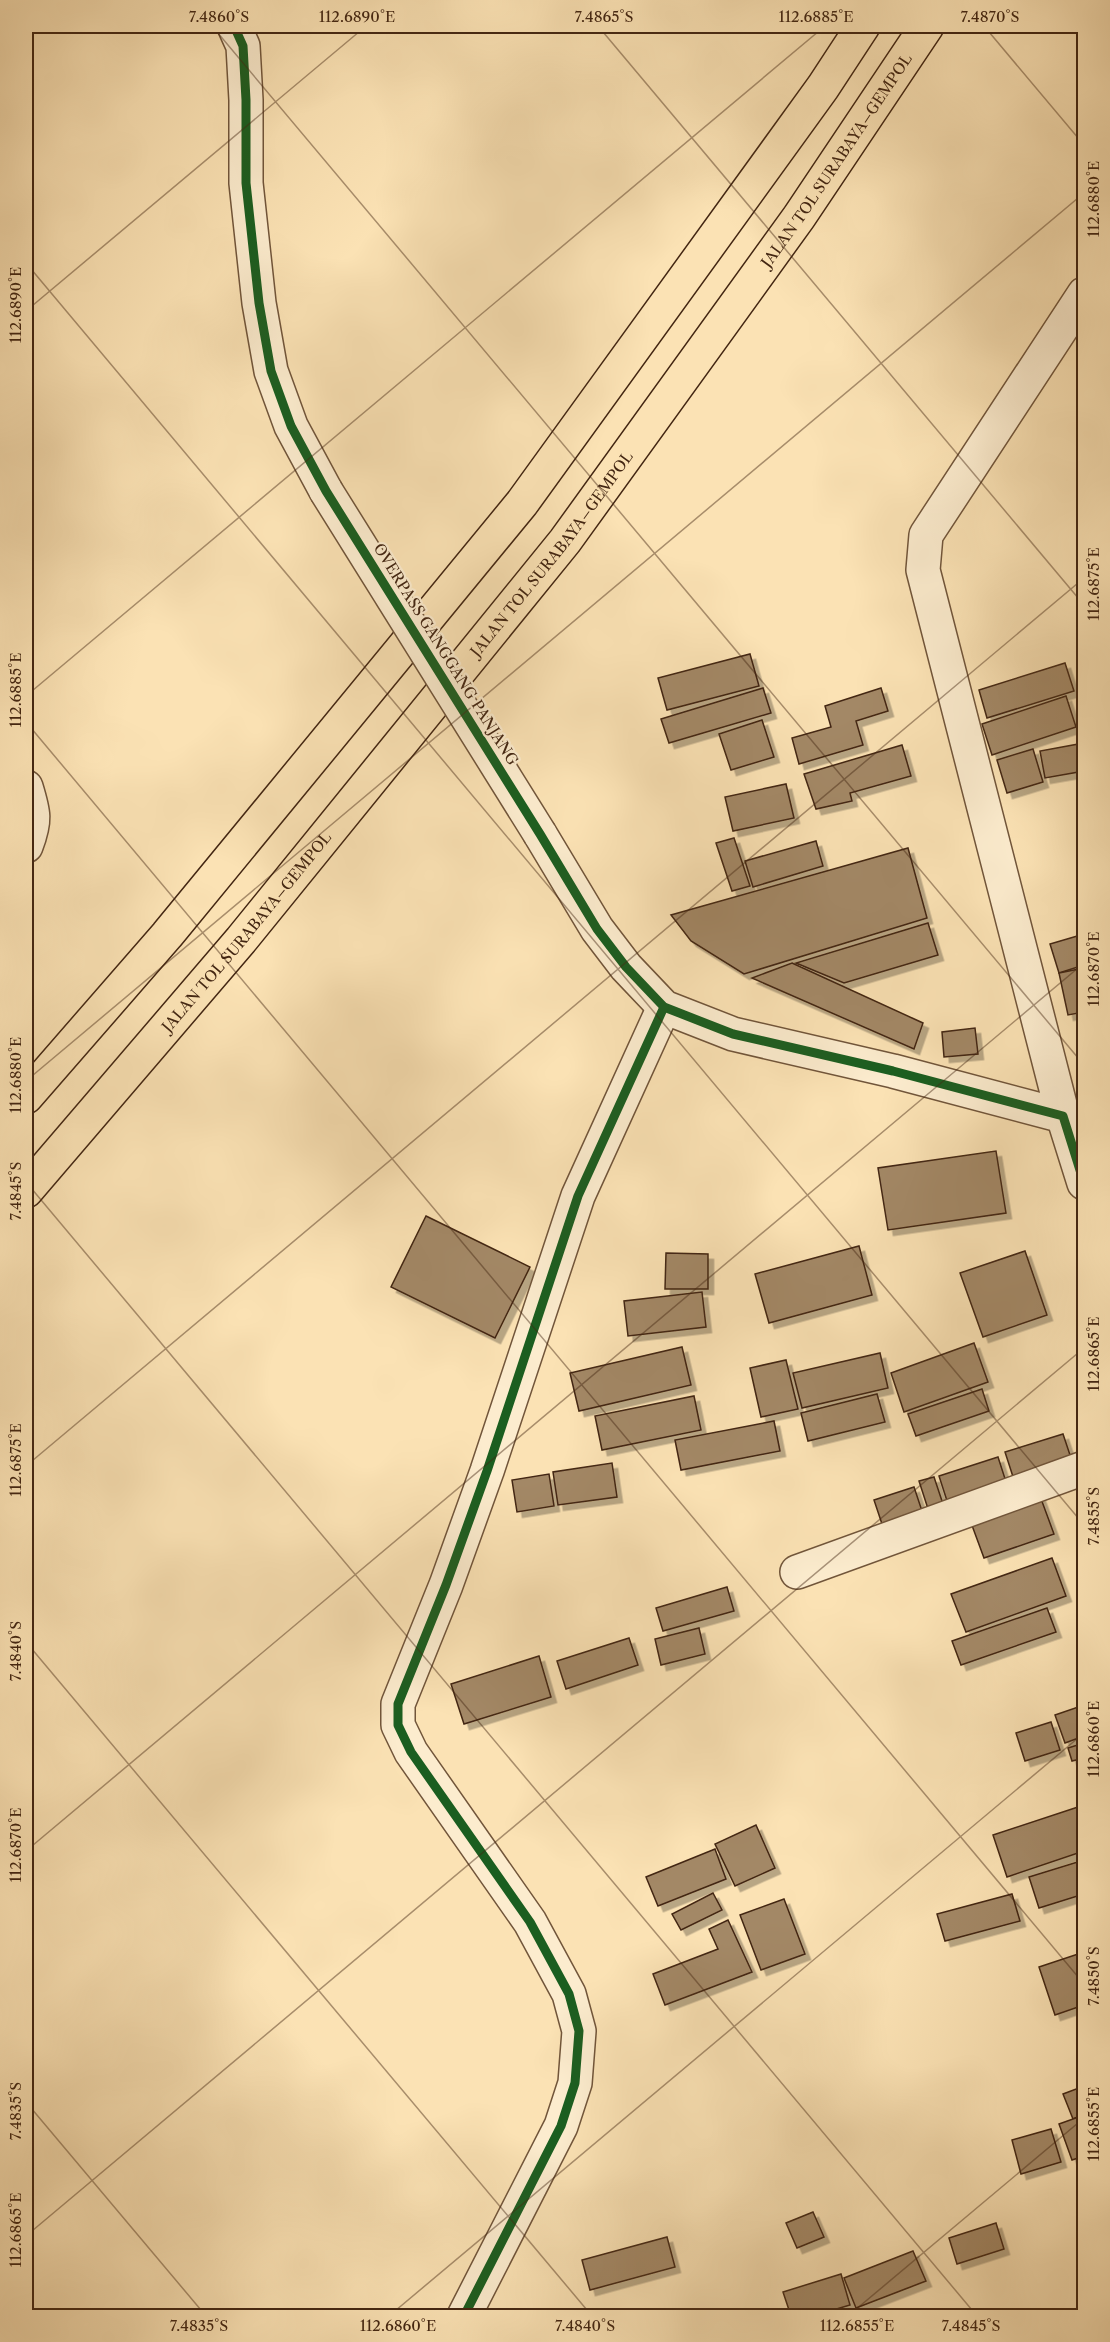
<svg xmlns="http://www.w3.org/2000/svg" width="1110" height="2342" font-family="'Libre Caslon Text',serif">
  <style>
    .building { fill: #a38866; stroke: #432612; stroke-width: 1.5; filter: url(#shadow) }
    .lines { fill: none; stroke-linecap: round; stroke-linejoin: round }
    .minor-casing { stroke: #71553a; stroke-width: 36 }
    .highway-casing { stroke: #432612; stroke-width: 36 }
    .minor { stroke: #fcecce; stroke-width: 33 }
    .highway { stroke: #fbe2b4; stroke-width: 33 }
    .minor-bridge-casing { stroke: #71553a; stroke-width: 36; stroke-linecap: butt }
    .minor-bridge { stroke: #fcecce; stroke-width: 33 }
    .cycleway-casing { stroke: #fcecce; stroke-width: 13 }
    .cycleway { stroke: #1b5e20; stroke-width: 9 }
    .ticks { fill: none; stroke: #432612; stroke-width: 1.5; stroke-opacity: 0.45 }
    .labels { text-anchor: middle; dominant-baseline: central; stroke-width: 4.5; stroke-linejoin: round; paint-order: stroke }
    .street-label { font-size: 15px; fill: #432612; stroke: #fcecce }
    .neatline { fill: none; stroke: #432612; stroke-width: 2 }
    .ticks-label { font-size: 15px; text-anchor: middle; fill: #432612 }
  </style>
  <defs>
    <filter id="shadow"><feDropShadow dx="5.5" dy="5.5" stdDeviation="0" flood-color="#0004"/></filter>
  </defs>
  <rect width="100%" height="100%" fill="#fbe2b4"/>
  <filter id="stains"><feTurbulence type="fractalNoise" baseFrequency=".00333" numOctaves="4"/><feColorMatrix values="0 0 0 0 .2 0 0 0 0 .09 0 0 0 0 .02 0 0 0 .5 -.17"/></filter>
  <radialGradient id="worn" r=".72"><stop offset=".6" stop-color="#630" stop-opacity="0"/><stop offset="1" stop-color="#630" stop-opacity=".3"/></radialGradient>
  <g class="building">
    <path d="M750,654L759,686L667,710L658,678Z"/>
    <path d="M1065,663L1074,691L987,718L979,690Z"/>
    <path d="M763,688L771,713L669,743L661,719Z"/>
    <path d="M881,688L888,711L856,721L863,745L799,764L792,738L831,727L825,706Z"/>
    <path d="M1066,696L1076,727L992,755L982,724Z"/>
    <path d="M762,720L774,757L731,770L719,734Z"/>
    <path d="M1084,743V771L1045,778L1040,751Z"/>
    <path d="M902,745L911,776L850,793L852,801L816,809L804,774Z"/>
    <path d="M1033,749L1043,782L1007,793L997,760Z"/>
    <path d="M786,784L794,818L733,831L725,797Z"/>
    <path d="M734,838L750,886L732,891L716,843Z"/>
    <path d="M816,841L823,866L753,887L745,861Z"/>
    <path d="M908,848L927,918L744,974L691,941L671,915Z"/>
    <path d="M928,923L938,955L844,983L796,963Z"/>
    <path d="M1084,934V965L1059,973L1050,944Z"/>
    <path d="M792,963L923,1023L914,1049L752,978Z"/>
    <path d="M1084,968V1012L1068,1015L1059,973Z"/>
    <path d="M975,1028L978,1054L944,1057L942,1032Z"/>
    <path d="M996,1151L1006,1213L888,1230L878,1168Z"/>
    <path d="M426,1216L530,1267L495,1338L391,1287Z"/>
    <path d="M859,1246L872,1295L769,1323L755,1274Z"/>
    <path d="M1025,1251L1047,1315L983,1337L960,1273Z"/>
    <path d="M666,1253L708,1254V1289H665Z"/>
    <path d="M702,1292L706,1327L628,1336L624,1301Z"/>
    <path d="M974,1343L988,1382L904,1412L891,1373Z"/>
    <path d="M682,1347L691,1385L579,1411L570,1373Z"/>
    <path d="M880,1353L888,1388L802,1408L793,1373Z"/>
    <path d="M786,1360L798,1409L761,1417L750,1368Z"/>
    <path d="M982,1389L989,1411L916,1436L908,1414Z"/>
    <path d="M877,1394L885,1422L808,1441L801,1413Z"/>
    <path d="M694,1396L701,1430L602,1450L595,1416Z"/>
    <path d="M774,1421L780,1451L681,1470L675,1440Z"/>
    <path d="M1063,1434L1074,1467L1016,1486L1005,1452Z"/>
    <path d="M998,1457L1008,1488L949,1507L939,1476Z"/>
    <path d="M612,1463L617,1497L558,1505L553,1472Z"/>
    <path d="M549,1474L554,1506L517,1512L512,1480Z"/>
    <path d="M934,1477L945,1510L930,1515L919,1481Z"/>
    <path d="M914,1487L923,1514L883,1527L874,1500Z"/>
    <path d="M1040,1496L1054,1534L984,1558L970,1520Z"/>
    <path d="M1052,1558L1066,1596L966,1632L951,1594Z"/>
    <path d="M727,1587L734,1611L663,1631L656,1608Z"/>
    <path d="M1047,1608L1056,1632L961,1665L952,1641Z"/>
    <path d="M699,1628L705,1654L661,1665L655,1639Z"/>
    <path d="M629,1638L638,1665L566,1689L557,1661Z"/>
    <path d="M539,1656L551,1697L464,1724L451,1684Z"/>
    <path d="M1084,1705V1736L1065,1743L1055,1715Z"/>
    <path d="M1051,1722L1060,1750L1025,1761L1016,1733Z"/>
    <path d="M1084,1743V1758L1072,1761L1068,1748Z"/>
    <path d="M1081,1806L1084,1816V1851L1007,1877L993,1835Z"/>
    <path d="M756,1825L775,1868L735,1886L715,1844Z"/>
    <path d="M715,1849L726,1879L658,1906L646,1877Z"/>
    <path d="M1084,1860V1894L1039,1908L1029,1877Z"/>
    <path d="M713,1893L722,1910L681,1930L672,1914Z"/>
    <path d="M1012,1894L1020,1921L945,1941L937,1914Z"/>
    <path d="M784,1899L805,1954L761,1970L740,1915Z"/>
    <path d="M728,1920L752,1972L665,2005L653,1974L718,1949L709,1929Z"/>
    <path d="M1084,1952V2005L1055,2015L1039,1967Z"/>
    <path d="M1084,2086V2114L1073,2119L1063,2094Z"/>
    <path d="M1084,2115V2156L1072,2160L1059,2124Z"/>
    <path d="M1051,2129L1061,2162L1021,2174L1012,2140Z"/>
    <path d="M813,2212L824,2237L797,2248L786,2223Z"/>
    <path d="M996,2223L1004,2249L957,2264L949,2238Z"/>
    <path d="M667,2237L675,2267L590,2290L582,2260Z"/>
    <path d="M913,2251L926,2281L856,2308L844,2278Z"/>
    <path d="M841,2274L850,2305L813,2316H791L783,2292Z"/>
  </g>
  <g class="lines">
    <g class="minor-casing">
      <g id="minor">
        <path d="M234,26L243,46L246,100V183L259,303L271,371L291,426L326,491"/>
        <path d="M26,787C34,813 36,820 26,846"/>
        <path d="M540,834L597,929L626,967L664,1007L733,1034L893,1071L1063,1116L1084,1183"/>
        <path d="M1063,1116L923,570L926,535L1084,294"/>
        <path d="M797,1572L1084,1468"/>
        <path d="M464,2316L561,2126L575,2083L579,2031L569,1994L530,1922L411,1752L398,1725V1704L446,1585L487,1471L578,1196L664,1007"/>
      </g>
    </g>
    <g class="highway-casing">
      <g id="highway">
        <path d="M26,1097L167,935L522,503L823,87L863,26"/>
        <path id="s1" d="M26,1191L241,940L565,541L799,217L927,26"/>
      </g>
    </g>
    <use href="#minor" class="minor"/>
    <use href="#highway" class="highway"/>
    <g class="minor-bridge-casing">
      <path id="minor-bridge" d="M326,491L540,834"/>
    </g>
    <use href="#minor-bridge" class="minor-bridge"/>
    <g class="cycleway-casing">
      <g id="cycleway">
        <path d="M234,26L243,46L246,100V183L259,303L271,371L291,426L326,491L540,834L597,929L626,967L664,1007L733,1034L893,1071L1063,1116L1084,1183"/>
        <path d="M464,2316L561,2126L575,2083L579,2031L569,1994L530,1922L411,1752L398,1725V1704L446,1585L487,1471L578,1196L664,1007"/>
      </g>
    </g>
    <use href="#cycleway" class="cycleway"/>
  </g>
  <path class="ticks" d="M212,26L1084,1065M598,26L1084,605M984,26L1084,145M26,263L1084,1525M26,311L366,26M26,696L825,26M26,722L1084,1984M26,1081L1084,193M26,1182L977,2316M26,1466L1084,578M26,1642L592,2316M26,1851L1084,963M26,2102L206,2316M26,2236L1084,1348M389,2316L1084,1733M848,2316L1084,2118"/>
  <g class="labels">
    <g class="street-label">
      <text stroke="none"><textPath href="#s1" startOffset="1312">JALAN TOL SURABAYA–GEMPOL</textPath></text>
      <text stroke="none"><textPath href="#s1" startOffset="826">JALAN TOL SURABAYA–GEMPOL</textPath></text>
      <text transform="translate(446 654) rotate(58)">OVERPASS GANGGANG PANJANG</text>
      <text stroke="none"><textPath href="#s1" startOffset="340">JALAN TOL SURABAYA–GEMPOL</textPath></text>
    </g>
  </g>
  <rect width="1110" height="2342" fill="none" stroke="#fbe2b4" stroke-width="66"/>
  <rect x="33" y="33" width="1044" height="2276" class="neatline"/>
  <g class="ticks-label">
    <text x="219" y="22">7.4860°S</text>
    <text x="357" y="22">112.6890°E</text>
    <text x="604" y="22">7.4865°S</text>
    <text x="816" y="22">112.6885°E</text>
    <text x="990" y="22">7.4870°S</text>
    <text transform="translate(1094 199) rotate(-90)" y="5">112.6880°E</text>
    <text transform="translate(16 305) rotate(-90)" y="5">112.6890°E</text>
    <text transform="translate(1094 584) rotate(-90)" y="5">112.6875°E</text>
    <text transform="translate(16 690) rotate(-90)" y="5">112.6885°E</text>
    <text transform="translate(1094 969) rotate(-90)" y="5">112.6870°E</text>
    <text transform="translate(16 1075) rotate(-90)" y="5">112.6880°E</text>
    <text transform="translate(16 1191) rotate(-90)" y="5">7.4845°S</text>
    <text transform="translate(1094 1354) rotate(-90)" y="5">112.6865°E</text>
    <text transform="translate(16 1460) rotate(-90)" y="5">112.6875°E</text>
    <text transform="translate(1094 1516) rotate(-90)" y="5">7.4855°S</text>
    <text transform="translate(16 1651) rotate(-90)" y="5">7.4840°S</text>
    <text transform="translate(1094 1739) rotate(-90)" y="5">112.6860°E</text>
    <text transform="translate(16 1845) rotate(-90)" y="5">112.6870°E</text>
    <text transform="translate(1094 1976) rotate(-90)" y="5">7.4850°S</text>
    <text transform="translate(16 2111) rotate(-90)" y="5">7.4835°S</text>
    <text transform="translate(1094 2124) rotate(-90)" y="5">112.6855°E</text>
    <text transform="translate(16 2230) rotate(-90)" y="5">112.6865°E</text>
    <text x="199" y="2331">7.4835°S</text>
    <text x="398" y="2331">112.6860°E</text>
    <text x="585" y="2331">7.4840°S</text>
    <text x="857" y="2331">112.6855°E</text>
    <text x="971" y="2331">7.4845°S</text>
  </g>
  <rect width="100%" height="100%" filter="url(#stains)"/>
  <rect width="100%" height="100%" fill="url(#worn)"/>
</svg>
